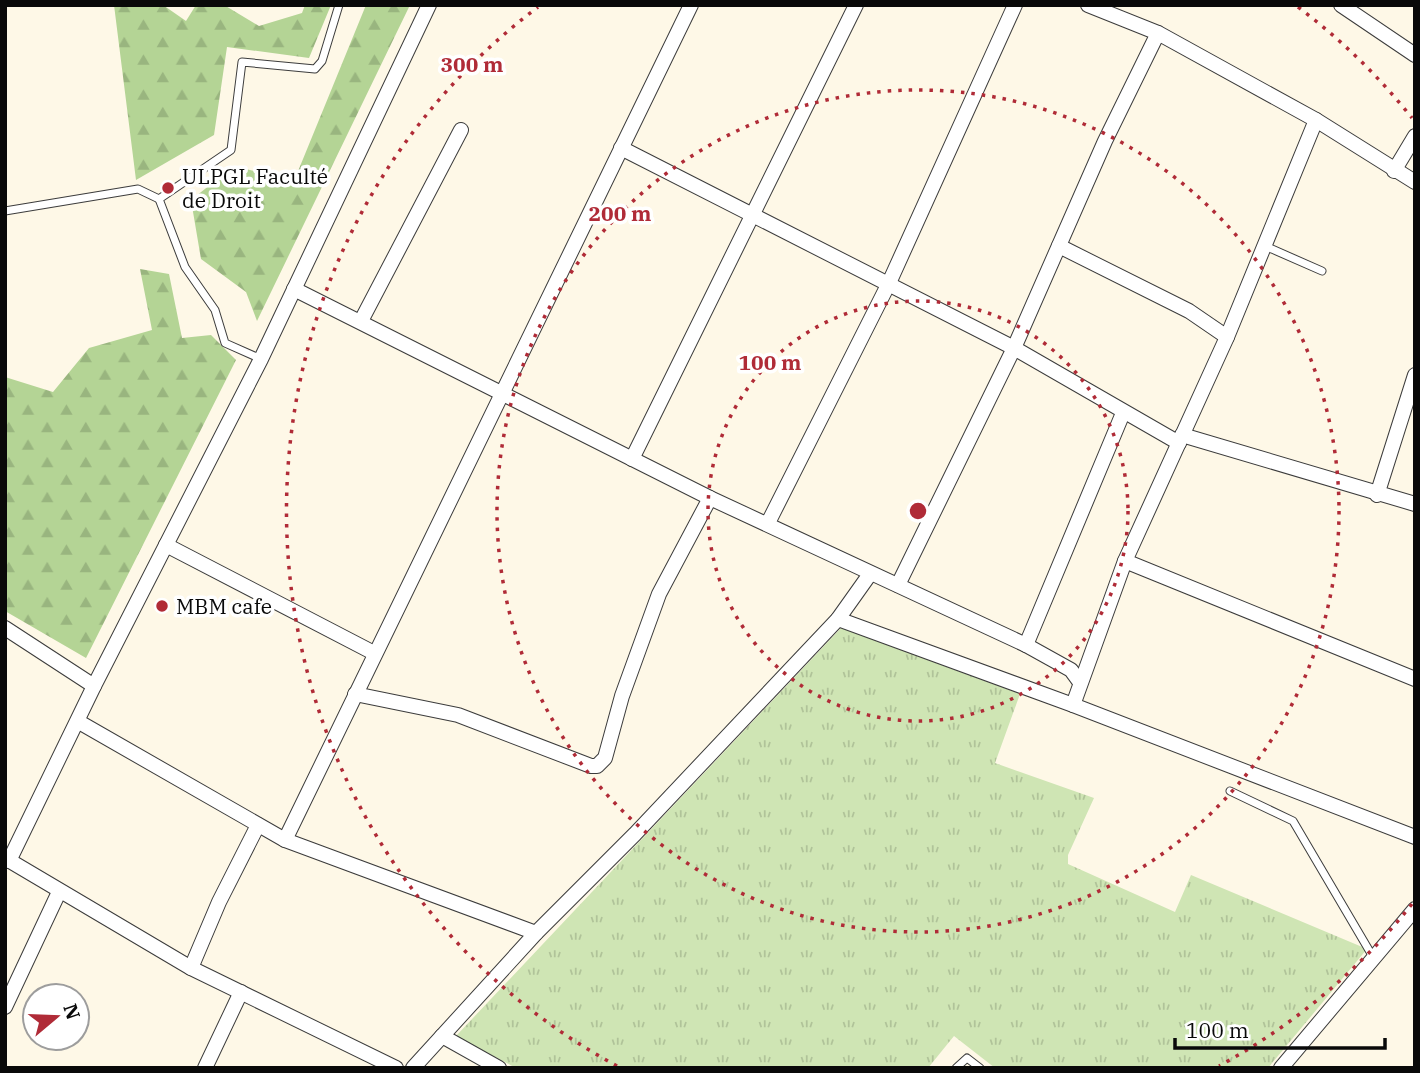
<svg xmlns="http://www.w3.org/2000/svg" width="1420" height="1073" font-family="'IBM Plex Serif',serif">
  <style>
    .grass { fill: url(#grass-tufts) }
    .forest { fill: url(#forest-firs) }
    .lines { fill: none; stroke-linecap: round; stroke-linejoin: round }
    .lane-casing { stroke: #3c3c3c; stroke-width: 9 }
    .street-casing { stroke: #3c3c3c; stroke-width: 16 }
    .lane { stroke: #fff; stroke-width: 7 }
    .street { stroke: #fff; stroke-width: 14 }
    .ring { fill: none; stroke: #b02b37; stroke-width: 3.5; stroke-dasharray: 3.5 7 }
    .poi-dot { fill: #b02b37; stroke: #fff; stroke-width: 2.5 }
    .labels { text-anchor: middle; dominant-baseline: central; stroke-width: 7; stroke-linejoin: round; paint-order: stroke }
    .poi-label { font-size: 21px; fill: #090909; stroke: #fff; text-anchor: start }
    .centre { fill: #b02b37; stroke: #fff; stroke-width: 3.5 }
    .ring-label { font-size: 21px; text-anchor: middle; font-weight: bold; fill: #b02b37; stroke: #fff; stroke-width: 7; stroke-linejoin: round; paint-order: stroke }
  </style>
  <defs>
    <pattern id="grass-tufts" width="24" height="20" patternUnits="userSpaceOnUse" patternTransform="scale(1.75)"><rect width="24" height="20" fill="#cfe5b4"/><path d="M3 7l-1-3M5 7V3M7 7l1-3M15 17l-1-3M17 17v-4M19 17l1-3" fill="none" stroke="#b0c399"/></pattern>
    <pattern id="forest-firs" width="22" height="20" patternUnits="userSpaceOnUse" patternTransform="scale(1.75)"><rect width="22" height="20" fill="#b4d495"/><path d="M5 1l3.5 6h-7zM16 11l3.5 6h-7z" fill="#99b57f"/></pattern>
  </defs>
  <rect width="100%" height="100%" fill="#fef8e7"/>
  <path class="grass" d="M841,628L1020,694L995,763L1094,798L1068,855V864L1175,912L1191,875L1367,949L1268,1068H995L954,1036L928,1068H516L456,1036Z"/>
  <g class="forest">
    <path d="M114,5H163L186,21L196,5H224L259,26L302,13L305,5H331L309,58L227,47L214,135L136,180Z"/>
    <path d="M366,5H410L257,321L246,292L201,259L191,200L234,166L294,181Z"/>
    <path d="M140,269L169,274L182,338L211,335L236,360L86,658L5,611V377L53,392L89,348L152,330Z"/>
  </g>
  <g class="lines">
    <g class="lane-casing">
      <g id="lane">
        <path d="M5,211L138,189L159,199"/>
        <path d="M1265,246L1322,271"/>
        <path d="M261,359L225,343L215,310L185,267L159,199L231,150L242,62L315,69L322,61L339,5"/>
        <path d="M1230,791L1293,821L1373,957"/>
        <path d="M956,1068L967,1058L980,1068"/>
      </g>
    </g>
    <g class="street-casing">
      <g id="street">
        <path d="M1088,5L1158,33L1316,120L1415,182"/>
        <path d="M1341,5L1415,55"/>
        <path d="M1316,120L1227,337L1125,561L1073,705L1415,837"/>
        <path d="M621,148L1014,348L1179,443"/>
        <path d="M1394,171L1415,136"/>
        <path d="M1059,246L1189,311L1227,337"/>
        <path d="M294,289L710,498L1026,645L1071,670L1079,681"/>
        <path d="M361,321L461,130"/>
        <path d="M1182,435L1415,504"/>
        <path d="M632,459L856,5"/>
        <path d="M1377,495L1415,375"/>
        <path d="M768,523L889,283L1015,5"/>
        <path d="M166,545L374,653"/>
        <path d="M1125,561L1415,679"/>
        <path d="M898,585L1014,348L1105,141L1158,33"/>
        <path d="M838,619L1073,705"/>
        <path d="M5,628L94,686"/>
        <path d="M1026,645L1123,413"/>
        <path d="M355,694L458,715L591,766H597L605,758L622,696L659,594L710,498"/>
        <path d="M79,722L285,840L536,933"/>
        <path d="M285,840L691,5"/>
        <path d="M5,858L191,968L396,1068"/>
        <path d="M9,861L94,686L261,359L429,5"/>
        <path d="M191,968L219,902L258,825"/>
        <path d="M5,1007L59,892"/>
        <path d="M442,1036L499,1068"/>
        <path d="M205,1068L241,992"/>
        <path d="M413,1068L536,933L635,834L838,619L870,574"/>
        <path d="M1281,1068L1415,909"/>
      </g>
    </g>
    <use href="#lane" class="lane"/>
    <use href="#street" class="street"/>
  </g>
  <g class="ring">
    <circle cx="918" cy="511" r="210"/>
    <circle cx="918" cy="511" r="421"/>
    <path d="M1412 904A631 631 0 0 1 1219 1066M617 1066A631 631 0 0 1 538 7M1298 7A631 631 0 0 1 1412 118"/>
  </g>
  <g class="poi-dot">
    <circle cx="168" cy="188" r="7"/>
    <circle cx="162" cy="606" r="7"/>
  </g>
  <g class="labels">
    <g class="poi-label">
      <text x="182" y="176">ULPGL Faculté<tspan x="182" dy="24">de Droit</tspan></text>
      <text x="176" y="606">MBM cafe</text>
    </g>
  </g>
  <circle cx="918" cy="511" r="10" class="centre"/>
  <g class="ring-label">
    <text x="472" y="72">300 m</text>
    <text x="620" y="221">200 m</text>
    <text x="770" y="370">100 m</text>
  </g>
  <rect width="1420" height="1073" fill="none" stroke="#090909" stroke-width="14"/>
  <g transform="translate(56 1017) rotate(71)"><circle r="33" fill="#ffffff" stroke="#9d9d9d" stroke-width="2"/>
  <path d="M0-5L12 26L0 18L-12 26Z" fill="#b02b37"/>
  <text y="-10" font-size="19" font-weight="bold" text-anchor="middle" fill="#090909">N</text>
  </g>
  <path d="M1175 1038v10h210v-10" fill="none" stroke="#090909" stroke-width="3.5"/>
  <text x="1186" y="1038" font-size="21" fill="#090909" stroke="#ffffff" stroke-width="5" paint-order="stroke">100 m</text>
</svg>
